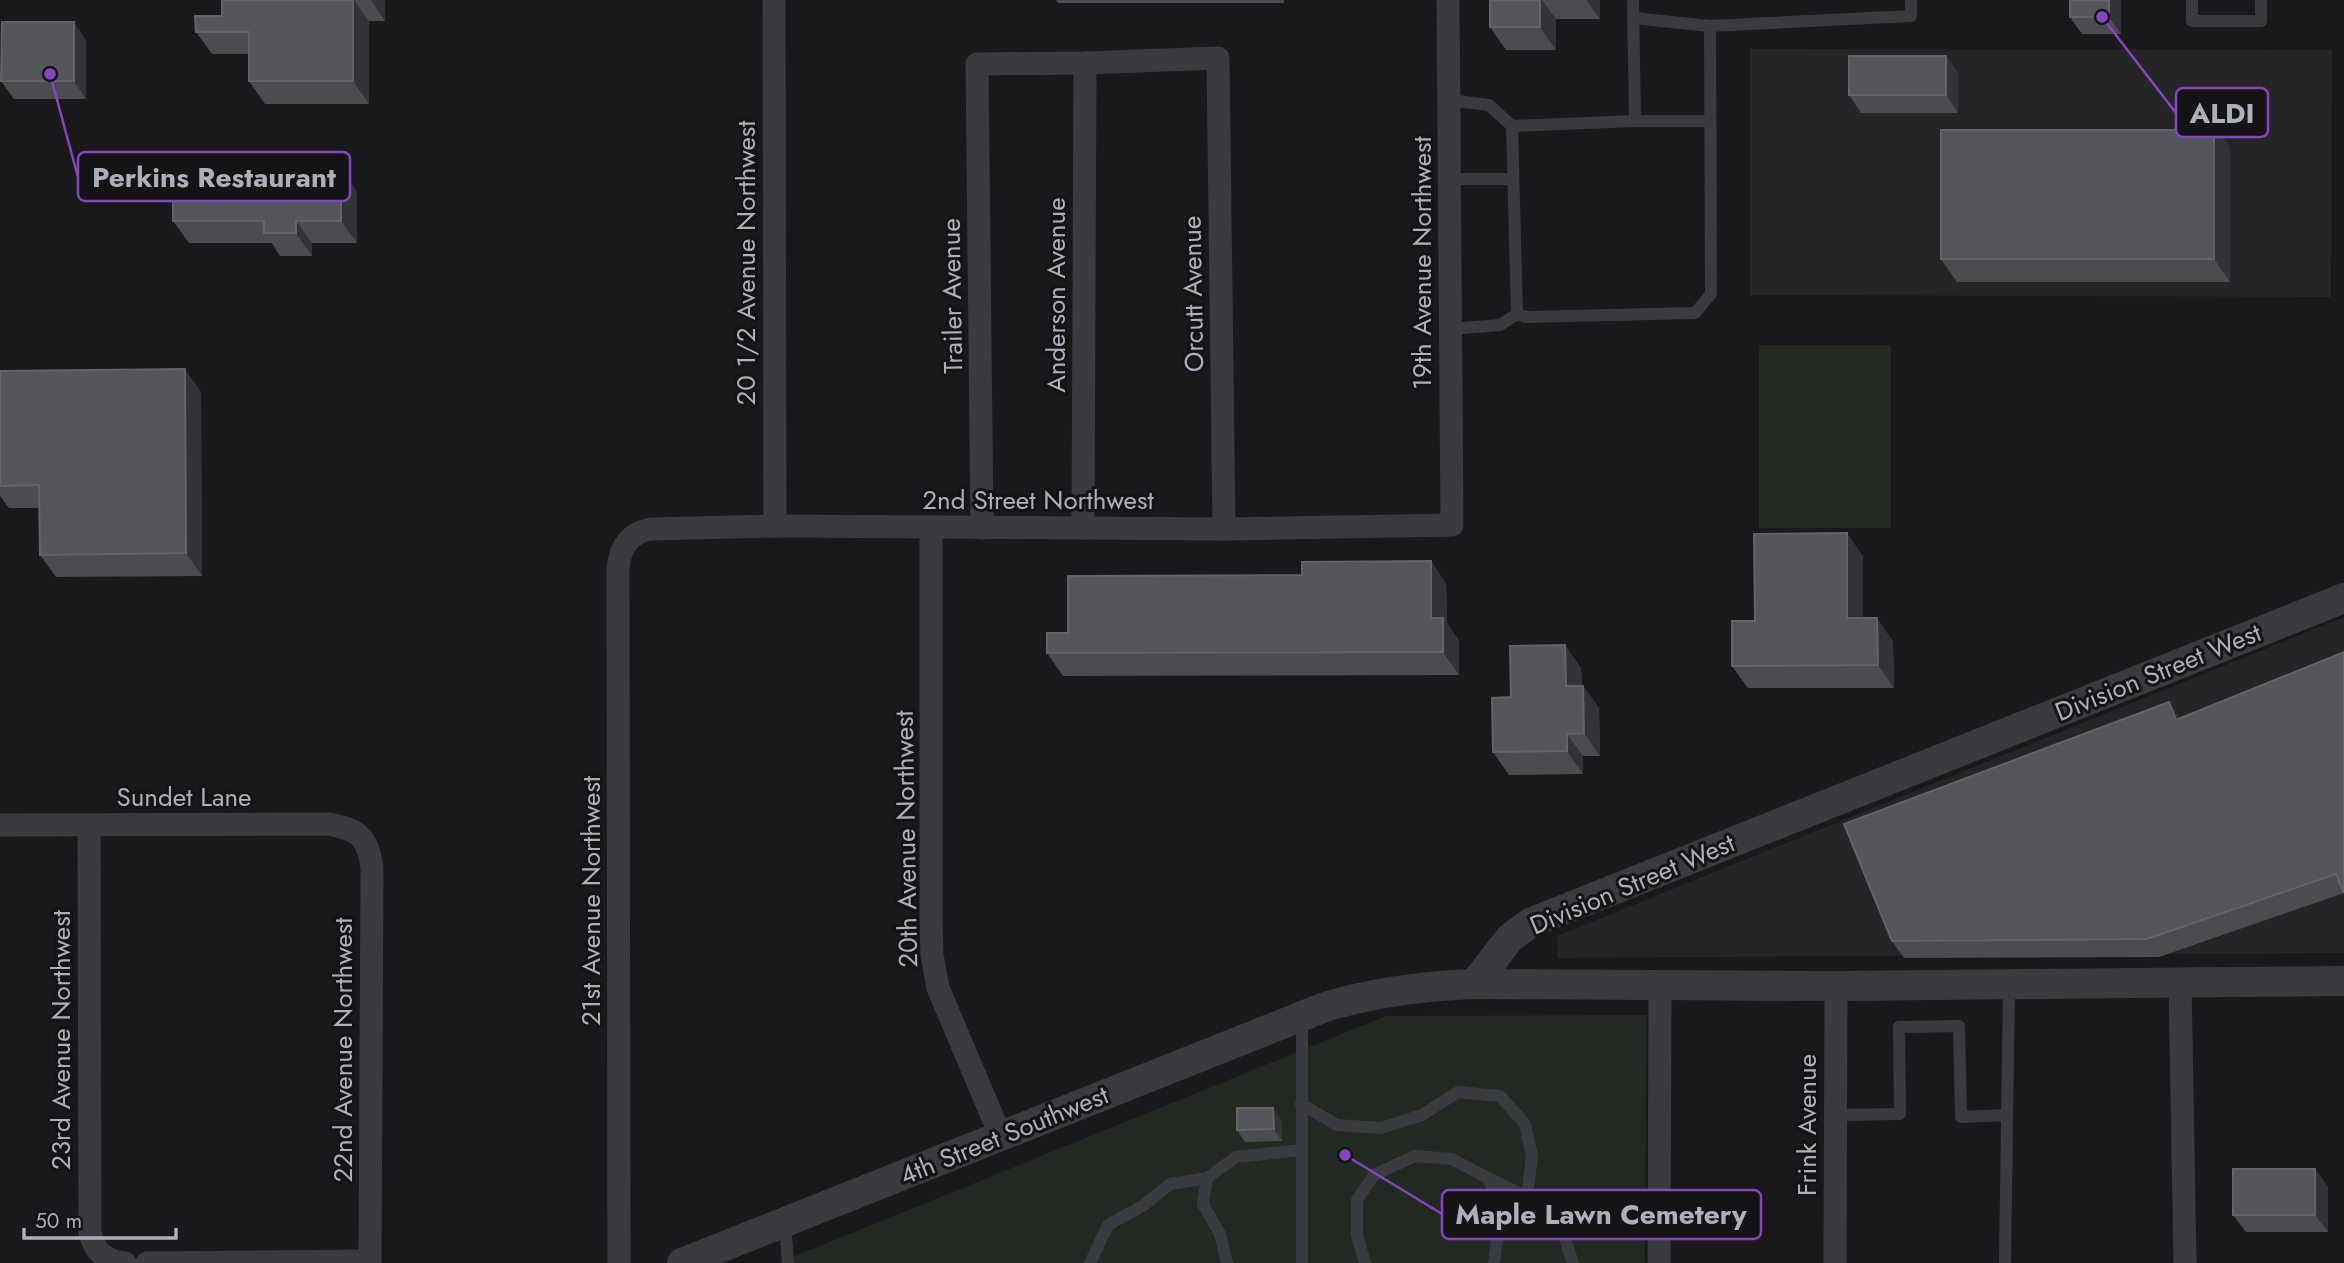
<svg xmlns="http://www.w3.org/2000/svg" width="2344" height="1263" font-family="Jost,sans-serif">
  <style>
    .built { fill: #252528 }
    .green { fill: #212922 }
    .lines { fill: none; stroke-linecap: round; stroke-linejoin: round }
    .service { stroke: #3a3b40; stroke-width: 12 }
    .minor { stroke: #3a3b40; stroke-width: 23 }
    .tertiary { stroke: #3a3b40; stroke-width: 30 }
    .wall { fill: #4a4c50 }
    .shaded-wall { fill: #323336 }
    .building { fill: #55565b; stroke: #62646a; stroke-width: 2 }
    .labels { text-anchor: middle; dominant-baseline: central; stroke-width: 6; stroke-linejoin: round; paint-order: stroke }
    .street-label { font-size: 26px; fill: #acb0ba; stroke: #141416 }
    .leader { fill: none; stroke: #8546be; stroke-width: 2.5 }
    .callout-dot { fill: #8546be; stroke: #141416; stroke-width: 2.5 }
    .callout { fill: #141416; stroke: #8546be; stroke-width: 2.5 }
    .callout-label { font-size: 28px; text-anchor: middle; font-weight: bold; fill: #acb0ba }
  </style>
  <rect width="100%" height="100%" fill="#19191b"/>
  <g class="built">
    <path d="M1750,49L2332,50L2331,297L1750,295Z"/>
    <path d="M2344,617V953L1558,958L1557,936Z"/>
  </g>
  <g class="green">
    <rect x="1759" y="345" width="132" height="183"/>
    <path d="M1647,1015L1645,1263H778L1386,1016Z"/>
  </g>
  <g class="lines">
    <g class="service">
      <path d="M1633,0L1635,121L1512,126L1517,314L1526,317L1695,313L1711,294L1710,26L1911,16V0"/>
      <path d="M2192,0V21H2261V0"/>
      <path d="M1633,18L1710,26"/>
      <path d="M1449,100L1489,105L1512,126"/>
      <path d="M1635,121H1710"/>
      <path d="M1450,179H1513"/>
      <path d="M1451,329L1500,325L1517,314"/>
      <path d="M1301,1104L1337,1125L1381,1128L1422,1115L1458,1092L1500,1096L1525,1124L1532,1156L1527,1197"/>
      <path d="M1835,1115L1900,1114L1899,1027L1959,1026L1961,1117L2007,1115"/>
      <path d="M1488,1178L1527,1197L1559,1221L1573,1263"/>
      <path d="M785,1223L788,1263"/>
      <path d="M1090,1263L1108,1225L1144,1205L1170,1184L1207,1178"/>
      <path d="M1227,1263L1220,1234L1203,1204L1207,1178L1236,1157L1301,1150"/>
      <path d="M1302,1263V1017"/>
      <path d="M1365,1263L1357,1235V1200L1374,1175L1415,1156L1452,1159L1488,1178L1501,1208L1494,1263"/>
      <path d="M2005,1263L2009,984"/>
    </g>
    <g class="minor">
      <path d="M774,0L775,526"/>
      <path d="M931,528V923L932,955L938,988L1001,1137"/>
      <path d="M982,528L977,64L1085,63L1218,58L1224,529"/>
      <path d="M1083,528L1085,63"/>
      <path d="M0,825L329,824C359,830 368,837 372,868L370,1263"/>
      <path d="M89,825L90,1232C94,1252 105,1261 125,1263"/>
      <path d="M2180,982L2185,1263"/>
      <path d="M147,1263L370,1261"/>
      <path d="M619,1263L618,569C620,547 629,533 651,529L775,526L1224,529L1452,525L1448,0"/>
      <path d="M1659,1263L1660,986"/>
      <path d="M1835,1263L1836,986"/>
    </g>
    <g class="tertiary">
      <path d="M2344,598L1530,923L1510,938L1474,984L1836,986L2344,981"/>
      <path d="M682,1263L1325,1007C1375,992 1423,986 1474,984"/>
    </g>
  </g>
  <g class="wall">
    <path d="M222,0H385V21H369V104H265L249,81V54H212L196,32L222,16Z"/>
    <path d="M1056,0H1284V3H1058Z"/>
    <path d="M1490,0H1600V19H1556V50H1506L1490,27Z"/>
    <path d="M2121,0V34H2082L2070,17Z"/>
    <path d="M86,40V99H14L1,81Z"/>
    <path d="M1946,56L1958,73V113H1861L1849,95Z"/>
    <path d="M2230,147V282H1957L1941,259Z"/>
    <path d="M357,191V243H312V256H280L272,243H189L173,221Z"/>
    <path d="M0,371L201,392L202,576L56,577L40,555L39,508H9L0,496Z"/>
    <path d="M1863,556V618L1893,641L1894,688H1748L1732,666L1755,621Z"/>
    <path d="M1431,561L1446,584L1447,623L1459,641V675L1063,676L1047,653L1068,633L1302,575Z"/>
    <path d="M2344,652V893L2159,957L1904,958L1892,941L2180,718Z"/>
    <path d="M1581,668L1582,686H1583L1599,708L1600,756H1583V774L1509,775L1493,752L1511,697Z"/>
    <path d="M1281,1119L1282,1141L1245,1142L1237,1130Z"/>
    <path d="M2315,1169L2328,1187V1232H2246L2233,1215Z"/>
  </g>
  <g class="shaded-wall">
    <path d="M353,0H354L369,21V104L353,81Z"/>
    <path d="M371,0H385V21Z"/>
    <path d="M1540,0H1542L1556,19V50L1540,27Z"/>
    <path d="M1586,0H1600V19Z"/>
    <path d="M2109,0H2121V34L2109,17Z"/>
    <path d="M74,22L86,40V99L74,81Z"/>
    <path d="M1946,56L1958,73V113L1946,95Z"/>
    <path d="M2214,124L2230,147V282L2214,259Z"/>
    <path d="M341,168L357,191V243L341,221Z"/>
    <path d="M296,221L312,243V256L296,233Z"/>
    <path d="M185,369L201,392L202,576L186,553Z"/>
    <path d="M1847,533L1863,556V641L1847,618Z"/>
    <path d="M1431,561L1446,584L1447,623L1459,641V675L1443,652L1431,618Z"/>
    <path d="M1877,618L1893,641L1894,688L1878,665Z"/>
    <path d="M1565,645L1581,668L1582,709L1566,686Z"/>
    <path d="M1583,686L1599,708L1600,756L1584,733Z"/>
    <path d="M2169,702L2181,719L2176,720Z"/>
    <path d="M1567,734L1583,756V774L1567,751Z"/>
    <path d="M1273,1108L1281,1119L1282,1141L1274,1129Z"/>
    <path d="M2315,1169L2328,1187V1232L2315,1215Z"/>
  </g>
  <g class="building">
    <path d="M222,0H353V81H249V32H196L195,16H222Z"/>
    <rect x="1490" y="0" width="50" height="27"/>
    <rect x="2070" y="0" width="39" height="17"/>
    <path d="M2,22H74V81H1Z"/>
    <rect x="1849" y="56" width="97" height="39"/>
    <path d="M2178,124H2214V259H1941V130H2178Z"/>
    <path d="M286,168H341V221H296V233H264V221H173V181H264V172H286Z"/>
    <path d="M185,369L186,553L40,555L39,485L0,486V371Z"/>
    <path d="M1847,533V618H1877L1878,665L1732,666V621H1755L1754,534Z"/>
    <path d="M1431,561V618H1443V652L1047,653V633H1068V576L1302,575V562Z"/>
    <path d="M1565,645L1566,686H1583L1584,733L1567,734V751L1493,752L1492,698L1511,697L1510,646Z"/>
    <path d="M2344,652V893L2336,874L2147,939L1892,941L1844,824L2169,702L2176,720Z"/>
    <path d="M1237,1108H1273L1274,1129L1237,1130Z"/>
    <rect x="2233" y="1169" width="82" height="46"/>
  </g>
  <g class="labels">
    <g class="street-label">
      <text transform="translate(746 263) rotate(-90)">20 1/2 Avenue Northwest</text>
      <text transform="translate(1422 263) rotate(-90)">19th Avenue Northwest</text>
      <text transform="translate(1193 294) rotate(-91)">Orcutt Avenue</text>
      <text transform="translate(1056 295) rotate(-90)">Anderson Avenue</text>
      <text transform="translate(952 296) rotate(-91)">Trailer Avenue</text>
      <text x="1038" y="500">2nd Street Northwest</text>
      <text transform="translate(2158 672) rotate(-22)">Division Street West</text>
      <text x="184" y="797">Sundet Lane</text>
      <text transform="translate(906 839) rotate(-91)">20th Avenue Northwest</text>
      <text transform="translate(1632 884) rotate(-23)">Division Street West</text>
      <text transform="translate(591 901) rotate(-90)">21st Avenue Northwest</text>
      <text transform="translate(61 1040) rotate(-90)">23rd Avenue Northwest</text>
      <text transform="translate(343 1050) rotate(-90)">22nd Avenue Northwest</text>
      <text transform="translate(1807 1125) rotate(-90)">Frink Avenue</text>
      <text transform="translate(1004 1135) rotate(-22)">4th Street Southwest</text>
    </g>
  </g>
  <path class="leader" d="M2102 17L2176 113M50 74L78 177M1345 1155L1442 1214"/>
  <g class="callout-dot">
    <circle cx="2102" cy="17" r="7"/>
    <circle cx="50" cy="74" r="7"/>
    <circle cx="1345" cy="1155" r="7"/>
  </g>
  <g class="callout">
    <rect x="2176" y="88" width="92" height="49" rx="7"/>
    <rect x="78" y="152" width="272" height="49" rx="7"/>
    <rect x="1442" y="1190" width="319" height="49" rx="7"/>
  </g>
  <g class="callout-label">
    <text x="2222" y="123">ALDI</text>
    <text x="214" y="187">Perkins Restaurant</text>
    <text x="1601" y="1224">Maple Lawn Cemetery</text>
  </g>
  <path d="M24 1228v10h152v-10" fill="none" stroke="#acb0ba" stroke-width="3.5"/>
  <text x="35" y="1228" font-size="21" fill="#acb0ba" stroke="#141416" stroke-width="5" paint-order="stroke">50 m</text>
</svg>
